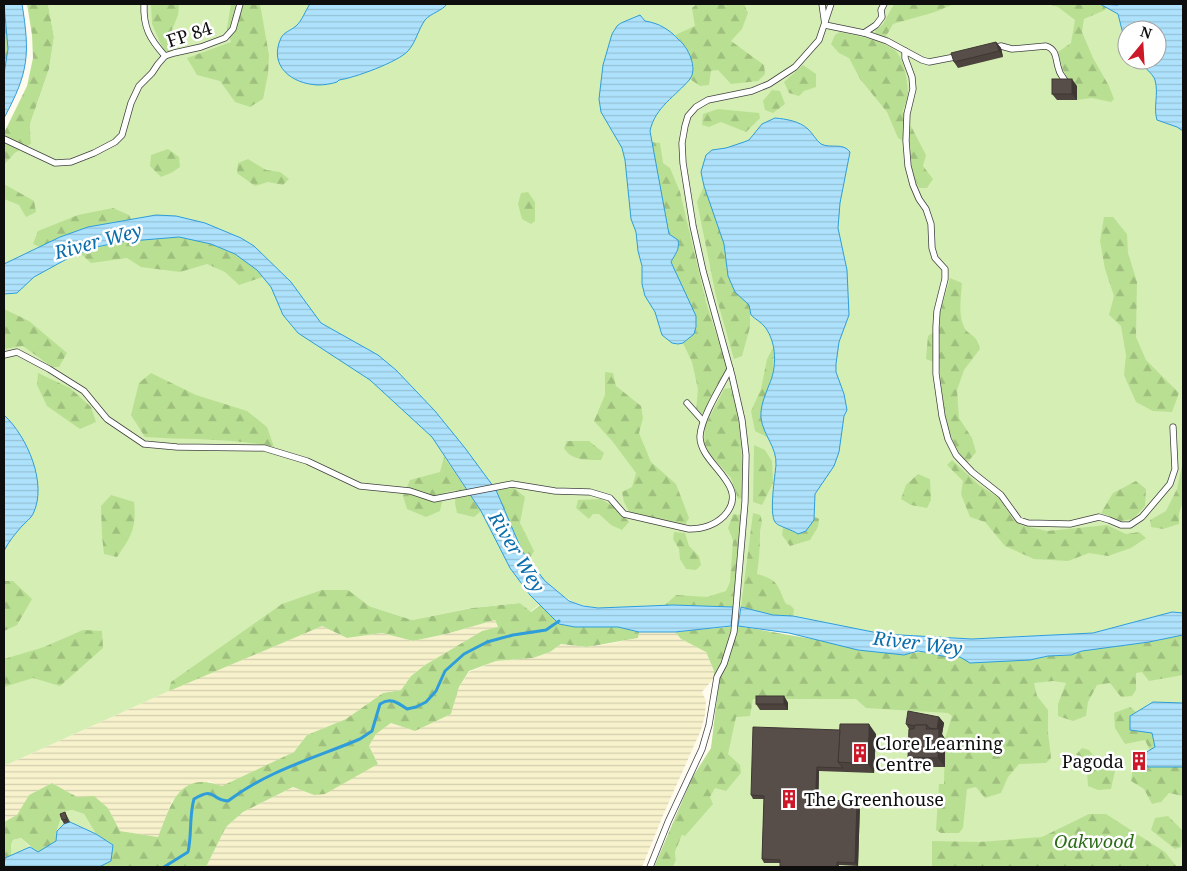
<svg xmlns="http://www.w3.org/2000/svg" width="1187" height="871" font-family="'Noto Serif',serif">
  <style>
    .farmland { fill: url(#farmland-rules) }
    .grass { fill: #d5eeb4; fill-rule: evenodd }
    .forest { fill: url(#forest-firs) }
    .water { fill: url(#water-rules); stroke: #2e9dda }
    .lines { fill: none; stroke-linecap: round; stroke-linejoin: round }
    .stream { stroke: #2e9dda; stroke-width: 3 }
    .lane-casing { stroke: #414141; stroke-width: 7 }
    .lane { stroke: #fff; stroke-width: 5.5 }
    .wall { fill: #4c433f }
    .shaded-wall { fill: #3e3733 }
    .building { fill: #584e49; stroke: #3e3733 }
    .labels { text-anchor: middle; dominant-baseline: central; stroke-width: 5; stroke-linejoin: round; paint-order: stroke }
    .street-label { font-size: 18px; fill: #0e0e0e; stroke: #fff }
    .poi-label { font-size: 18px; fill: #0e0e0e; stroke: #fff; text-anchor: start }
    .park-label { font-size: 18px; font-style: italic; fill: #2d6c17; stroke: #fff }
    .water-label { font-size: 19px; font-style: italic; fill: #0a6dac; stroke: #fff }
  </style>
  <defs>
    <pattern id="farmland-rules" width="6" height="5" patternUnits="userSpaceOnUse" patternTransform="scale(1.25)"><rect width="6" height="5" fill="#f8f2cc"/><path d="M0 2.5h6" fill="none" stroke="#d3ceae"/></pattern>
    <pattern id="forest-firs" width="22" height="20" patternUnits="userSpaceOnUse" patternTransform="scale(1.25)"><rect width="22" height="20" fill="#b9e092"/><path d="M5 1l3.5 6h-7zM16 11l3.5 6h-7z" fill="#9ebf7d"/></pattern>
    <pattern id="water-rules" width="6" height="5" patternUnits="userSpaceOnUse" patternTransform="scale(1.25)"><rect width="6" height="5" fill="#aee2fc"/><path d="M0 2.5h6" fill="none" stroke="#94c1d7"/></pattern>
  </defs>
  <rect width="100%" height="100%" fill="#fffbef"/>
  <g class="farmland">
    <path d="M495,620L498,628L482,631L425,665L411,676L401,690L383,693L346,719L307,735L294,752L222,787L209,781L172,801L158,837L120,831L108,808L77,797L52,783L29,795L17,816L4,822V766L169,691L322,626L347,638L382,633L413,641L446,634Z"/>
    <path d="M639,632H675L681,639L706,652L714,671V678L702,692L706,701L705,715L701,730L664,813L642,867H206L226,827L243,812L293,787L314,795L378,764L369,746L376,734L391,723L415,731L451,714L459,687L469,672L496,661L533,658L550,652L561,644L587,647L614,643L637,638Z"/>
  </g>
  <g class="grass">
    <path d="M48,4H1183V613L1172,612L1093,633L972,639L883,634L793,616L773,615L741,607L598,608C581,606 570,602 556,591L530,612L520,603L471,608L412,620L369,606L169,691L4,766V165L15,153L31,144L30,124L49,69L54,37ZM1127,30H1157V60H1127Z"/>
    <path d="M1183,646V867H673L676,860L675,852L690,816L732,699L1005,677Z"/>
    <path d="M72,810L84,814L96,834L70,822L64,824L57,830L63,812Z"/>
    <path d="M21,838L30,847L11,856V845L13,840Z"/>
  </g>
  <g class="forest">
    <path d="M27,4H48L54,37L49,69L30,124L31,144L15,153L4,165V133L27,86L33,58L32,35Z"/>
    <path d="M151,4H176L179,6L178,15L172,30L176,50L167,52L163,49L152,24Z"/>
    <path d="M231,4H260L269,55L268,74L263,99L250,107L235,102L220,81L197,75L187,58L231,42L227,28Z"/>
    <path d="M697,4H744L748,13L742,29L731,41L764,65L765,74L758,81L731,84L718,70L711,71L709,85L700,86L690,79C698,63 686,46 675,35L695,26L692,8Z"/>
    <path d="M894,4H954L935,12L893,24L885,38L876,34L875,31L883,24Z"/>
    <path d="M1048,4H1100L1106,6L1105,10L1084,19L1082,32L1093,58L1109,86L1114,99L1111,102L1092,98L1077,100L1072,86L1062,68L1058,52L1071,43L1075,20L1058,7Z"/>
    <path d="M4,7L8,49L4,74Z"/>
    <path d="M840,32C858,36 877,39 893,49C903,54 908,81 908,92C908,98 905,105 903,111L926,155L923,166L933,179L927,188H919L912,173L910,144L898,138L887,112L860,79L849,58L839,53L831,44L835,35Z"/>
    <path d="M803,65L816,74V87L804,91L799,96L789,93L784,82Z"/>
    <path d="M772,90L780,91L785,104L773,113L765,110L763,101Z"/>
    <path d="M718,109L759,113L760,118L746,132L721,122L709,127L702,125L703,114Z"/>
    <path d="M651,142L660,143L663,163L670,168L680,192L706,302L727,368L706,409L702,414L696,411L698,389L692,362L683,343C707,328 693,311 684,291C679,281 675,271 671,261L678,250L674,237L669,235Z"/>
    <path d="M168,149L179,157L180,167L171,173L161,177L150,166L151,155Z"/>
    <path d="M248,159L266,170L280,172L289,179L283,185L268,182L255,186L237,173L238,163Z"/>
    <path d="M4,184L34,201L36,212L26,217L19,205L4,199Z"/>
    <path d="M704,186L724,244L728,276L735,292L750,305V327L742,356L734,359L716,296L697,202Z"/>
    <path d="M528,192L535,202V221L531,224L522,219L518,204L521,193Z"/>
    <path d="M113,208L129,215L131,219L88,227L40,247L33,244L38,231L78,215Z"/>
    <path d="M1104,217H1113L1127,234L1128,253L1137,282L1136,337L1146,360L1179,393L1172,412L1153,411L1136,402L1124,375L1126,355L1121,326L1109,315L1114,296L1105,269L1100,241Z"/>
    <path d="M179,237C210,241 243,253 263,277L239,285L225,272L207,264L180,272L141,267L127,258L91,263L80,253L119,242Z"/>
    <path d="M950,278L962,283C961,298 958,313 964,327C969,337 976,332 980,349L964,370L957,390L959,418L972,438L976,452L967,463C943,436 943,398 939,364L926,359L928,336L939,328L940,313Z"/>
    <path d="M4,309L29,321L67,353L59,367H52L23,346L4,349Z"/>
    <path d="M774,346L773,375L769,385L765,430L769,438L755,431L751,411L761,389L767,359Z"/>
    <path d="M605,372L613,373L616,386L641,406L643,418L639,433L651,462L676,484L689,518L685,525L630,513L624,502L622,492L632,487L636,473L613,442L594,421L605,395Z"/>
    <path d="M38,373L70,388L91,407L96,422L80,429L47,406L37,385Z"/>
    <path d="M151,373L196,395L247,411L267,427L274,447C232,438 188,440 145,437L131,415L139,383Z"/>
    <path d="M731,388C742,429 743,457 742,498L738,499L731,478L709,453L704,443L705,426L724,389Z"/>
    <path d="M567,441H589L604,453L601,460C588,460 571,461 564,448Z"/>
    <path d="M754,445L765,450L772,461L773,483L762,505L753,502Z"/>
    <path d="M444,457L481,511L474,517L457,513L455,503L456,490L444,493L440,511L426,517L407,509L403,496L410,480L440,472Z"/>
    <path d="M952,460L979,485L999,498L1013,519L1021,525L1047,531L1107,525L1126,534L1139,532L1146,538L1131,548L1108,556L1089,553L1068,561L1034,559L1005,546L985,522L970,517L961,494L963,481L947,465Z"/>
    <path d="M1183,461V501L1179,514V524L1163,529L1151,527L1150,520L1166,511L1177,489Z"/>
    <path d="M918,474L930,479L931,500L927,508L911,505L901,499L906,485Z"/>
    <path d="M1136,481L1146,489L1145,506L1133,519L1120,521L1101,513L1113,493Z"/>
    <path d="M514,488L525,497L520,523L534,551L529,560C513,539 506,514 496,490Z"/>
    <path d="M111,495L134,502C137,527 131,537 117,557L104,554L102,536L101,506Z"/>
    <path d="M601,499L616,508L629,522L622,530L611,525L599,514H593L589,519L576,508L578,500Z"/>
    <path d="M753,513L760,515C764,524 760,525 760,534C760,548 759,560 757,574C779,580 777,585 786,604L790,605L794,609L793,616L773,615L741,607Z"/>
    <path d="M733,514L741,515L733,607L664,606L676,595L707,597L726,591L730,582L733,540L728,528Z"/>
    <path d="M815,517L819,519L818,527L810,540L790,546L782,535L783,527L806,531Z"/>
    <path d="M674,532L685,533L689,546L699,556L701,565L696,570L686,569L680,559L679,549L673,539Z"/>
    <path d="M4,581H13L32,599L17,625L4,631Z"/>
    <path d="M322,590H348L369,606L412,620L472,608L520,603L531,612L540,605L559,624L575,627H618L639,632L638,638L587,647L561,644L550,652L533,658L496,661L469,671L459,687L451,714L415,731L391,723L376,734L369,746L378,764L325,794L314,795L293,787L243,812L226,827L206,867H99L111,861L113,845L96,834L84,814L72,810L63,812L57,830L56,841L38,853L21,838L13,840L11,845V856L4,859V822L17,815L29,795L52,783L77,797L94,796L108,808L120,831L158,837C171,804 179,770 222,786L294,752L307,735L346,719L383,693L401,690L411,676L425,665L482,631L498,627L495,620L446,634L413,641L382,633L347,638L322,626L169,691L171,682L282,604Z"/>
    <path d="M738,626L904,655C918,651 928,651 942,656L1030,660L1048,656L1071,655L1082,651L1149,642L1183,635V675L1149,681L1142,672L1136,673V690L1132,696L1121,697L1110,683L1097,685L1088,702L1086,716L1073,721L1058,716V704L1066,683L1053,681L1034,683L1037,696L1048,710V732L1051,758L1046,763L1019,764L1008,777L1001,793L985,798L976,787L967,789L963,828L959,833H941L936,830L939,784H944L945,739L952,716L948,713L866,708L856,699H753L750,716L736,717L728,754L740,765L741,773L726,791L715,788L710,797L713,804L685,836L682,835L675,852L676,860L673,867H654L692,778L711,748L719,681L714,678V671L706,652L681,639L675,632Z"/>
    <path d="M83,630L102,631L103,648L60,686L33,678L4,687V659L44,647Z"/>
    <path d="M1130,707L1136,712L1130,716L1152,733L1155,747L1150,750L1145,740L1125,744L1115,728L1114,713Z"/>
    <path d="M1082,748L1089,750L1101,765L1115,771L1111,789L1098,790L1088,786L1087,772L1081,766L1076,754Z"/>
    <path d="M1144,761L1148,767H1183V796L1169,793L1161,802L1152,804L1144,789L1131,781L1133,768L1142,767Z"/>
    <path d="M1089,814H1106L1165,852L1177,867H932V841L979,842L1042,837Z"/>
    <path d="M1168,816L1183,831L1181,847L1175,849L1151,830L1155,818Z"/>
  </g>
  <g class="water">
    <path d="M4,4H22C30,54 29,72 4,118V74L8,49Z"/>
    <path d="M310,4H447C442,11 431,13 425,20C418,30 416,42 408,51C398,62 354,78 339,80L337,82C331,84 324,85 318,85C292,84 268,66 281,38C284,32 290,31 296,26C302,21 305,11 310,4Z"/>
    <path d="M1100,4L1117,5L1121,4H1183V131L1177,127L1157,120C1153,107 1159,94 1155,80C1152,72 1143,68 1141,60H1157V30H1127V39L1123,34L1118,14Z"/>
    <path d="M640,15L645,21C659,23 670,30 679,40C688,47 698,68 690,79C676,96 655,107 650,131L669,234L678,240C680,250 675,254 671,262L696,316V327L694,334L683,343L678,344L672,343L662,335L655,312L645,296L642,284V266L638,251L636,232L631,219L625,160L622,148L601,112L599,99L603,65L612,34L617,26L621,23Z"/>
    <path d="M775,118C786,119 799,121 808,129C813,134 816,140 821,144C831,149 843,142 850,152L840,203L838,228L847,270L849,315L839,342L836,364V372L844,394L847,410L844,416L839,452L834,466L815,494L814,520L806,531L798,534C793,530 777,526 775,522C769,513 775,476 776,465C777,447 763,435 761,418C760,406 765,396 769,385C777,368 777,343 765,327C761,322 755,319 751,315L749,305L735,292L728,276L724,244L704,186L701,172L706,155L712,150L726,148L744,142L749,140L762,124Z"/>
    <path d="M156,215L176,216L205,223L241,238L254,246L291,282L321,323L378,355L396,370L435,411L465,448L496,490L522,551L545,581L569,601L583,606L598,608L673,605L733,607L731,626L675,632H639L618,627H575L559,624L530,595L510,568L481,511L432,437L370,380L298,333L283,315L271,287L257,270L235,254L211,244L179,237L119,242L97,247L74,255L34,277L17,293L4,294V264L60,237L88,227Z"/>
    <path d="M4,415C27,436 48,484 33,514C31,518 26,522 22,526C15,534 9,541 4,551Z"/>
    <path d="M741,607L773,615L793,616L883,634L972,639L1093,633L1172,612L1183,613V635L1149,642L1082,651L1071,655L1048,656L1030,660L970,663L960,657L942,656L931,653L918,651L904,655L858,650L789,633L738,626Z"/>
    <path d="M1153,702L1183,703V767H1148L1140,756L1155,747L1152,733L1130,730V716Z"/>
    <path d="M70,822L96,834L113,845L111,861L99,867H4L5,858L30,847L38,852L56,841L57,831L64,824Z"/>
  </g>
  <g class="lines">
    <path class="stream" d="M164,867L188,852C192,835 189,816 194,799C216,786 210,800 228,801C267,771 315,758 360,739L372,731L380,704C390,697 397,702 407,709L416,707L426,702L436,691L445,671L464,654L487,642L513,635L546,630L559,621"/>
    <g class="lane-casing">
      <g id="lane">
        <path d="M144,4C143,28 150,39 165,56"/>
        <path d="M822,4L825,25L864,33L876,25L882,17L881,10L884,4"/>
        <path d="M864,33L887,41L922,60L929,62L960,56"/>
        <path d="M993,48L1001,46L1012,49L1046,46C1058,50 1055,60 1059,70C1060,75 1065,79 1067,84"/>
        <path d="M905,51V58L912,77L913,89L907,114L906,141L908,166L913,185L919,199L926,209L931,224L932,248L935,258L945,269V279L937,311L936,327V374L942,416L948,439L956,455L972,472L1001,495L1019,520L1028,523L1070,524L1099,517L1109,520L1121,525H1130L1142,517L1170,484L1175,469L1173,427"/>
        <path d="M4,139L55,163L71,162L94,153L115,142L122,135L131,103L139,86L152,73L158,64L165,56L174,53L201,47L225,38L233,29L240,4"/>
        <path d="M4,355L17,352L49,369L84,391L107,419L144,444L177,447L264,448L307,461L360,486L410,491L434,499L512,484L555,491L590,492L610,498L624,514L689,529C702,529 715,525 724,516C753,485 699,465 700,436C701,418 721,386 730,369"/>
        <path d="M687,403L703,421"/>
        <path d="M650,867L668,822L702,749L709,725L717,677L724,664L734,632L745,502L746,455L742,420L732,376L703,271L693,226L683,163L682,143L685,126L688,116L696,107L708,100L752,91L769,84L795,67L819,40L831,4"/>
      </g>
    </g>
    <use href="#lane" class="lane"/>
  </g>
  <g class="wall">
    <path d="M996,42L1001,48L1003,57L958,68L954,62Z"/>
    <path d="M1077,86V100H1057L1052,94Z"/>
    <path d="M784,696L788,703V710H760L756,704Z"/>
    <path d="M939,717L944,723L942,734L945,739V767H915L908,757L909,729L906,724Z"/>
    <path d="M876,734L874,773L819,771L818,807L860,804L858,866L839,865V867H780V863H764L762,859L764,799H753L751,795Z"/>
    <path d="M1133,758L1142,760L1141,764H1137Z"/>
    <path d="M65,812L70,822L64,824L62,820Z"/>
  </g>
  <g class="shaded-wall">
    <path d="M996,42L1001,48L1003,57L999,51Z"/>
    <path d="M1072,79L1077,86V100L1072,94Z"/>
    <path d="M784,696L788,703V710L784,704Z"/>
    <path d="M939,717L944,723L942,734L945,739V767L938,758L937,730Z"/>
    <path d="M869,724L876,734L874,773L868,764Z"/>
    <path d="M1140,757L1142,760L1141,764L1138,761Z"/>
    <path d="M817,767L819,771L818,810L815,807Z"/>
    <path d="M857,801L860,804L858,866L855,863Z"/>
  </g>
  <g class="building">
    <path d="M996,42L999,51L954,62L951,53Z"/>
    <rect x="1052" y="79" width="20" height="15"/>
    <rect x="756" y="696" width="28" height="8"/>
    <path d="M908,711L939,717L937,729L929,728L927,725H915V726L906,724Z"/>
    <path d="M840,724H869L868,764L838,762Z"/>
    <path d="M915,725H927L926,729H939L938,758L908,757L909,729H914Z"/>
    <path d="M753,727L840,730L838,762L843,768L817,767L815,807H819V800L857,801L855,863L837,862V867H780V860L762,859L764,796L751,795Z"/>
    <path d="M1138,754L1140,757L1138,761H1135L1133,758L1134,755Z"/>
    <path d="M65,812L67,819L62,820L60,814Z"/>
  </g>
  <defs>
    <g id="building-bare" transform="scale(1.5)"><path d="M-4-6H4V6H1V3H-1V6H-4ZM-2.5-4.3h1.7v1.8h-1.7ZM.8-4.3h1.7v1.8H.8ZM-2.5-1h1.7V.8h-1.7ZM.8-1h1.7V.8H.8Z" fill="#cc1828" stroke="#fff" stroke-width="2.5" paint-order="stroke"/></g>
  </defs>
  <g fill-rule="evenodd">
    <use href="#building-bare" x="860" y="753"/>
    <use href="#building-bare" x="1139" y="761"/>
    <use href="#building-bare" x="789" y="799"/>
  </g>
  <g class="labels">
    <g class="street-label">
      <text transform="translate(189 34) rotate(-18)">FP 84</text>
    </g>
    <g class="poi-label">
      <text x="875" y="743">Clore Learning<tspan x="875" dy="21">Centre</tspan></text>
      <text x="1124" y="761" text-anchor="end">Pagoda</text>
      <text x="804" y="799">The Greenhouse</text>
    </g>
    <g class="park-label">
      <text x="1094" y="841">Oakwood</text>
    </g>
    <g class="water-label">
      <text transform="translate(98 241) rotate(-15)">River Wey</text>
      <text transform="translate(517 552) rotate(59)">River Wey</text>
      <text transform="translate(918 643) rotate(7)">River Wey</text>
    </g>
  </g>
  <rect width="1187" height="871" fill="none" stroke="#0e0e0e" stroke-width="10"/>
  <g transform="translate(1142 45) rotate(18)"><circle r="24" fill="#ffffff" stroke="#9f9f9f"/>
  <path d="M0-4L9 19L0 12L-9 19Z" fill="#cc1828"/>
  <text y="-8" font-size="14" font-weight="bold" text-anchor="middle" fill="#0e0e0e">N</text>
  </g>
</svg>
